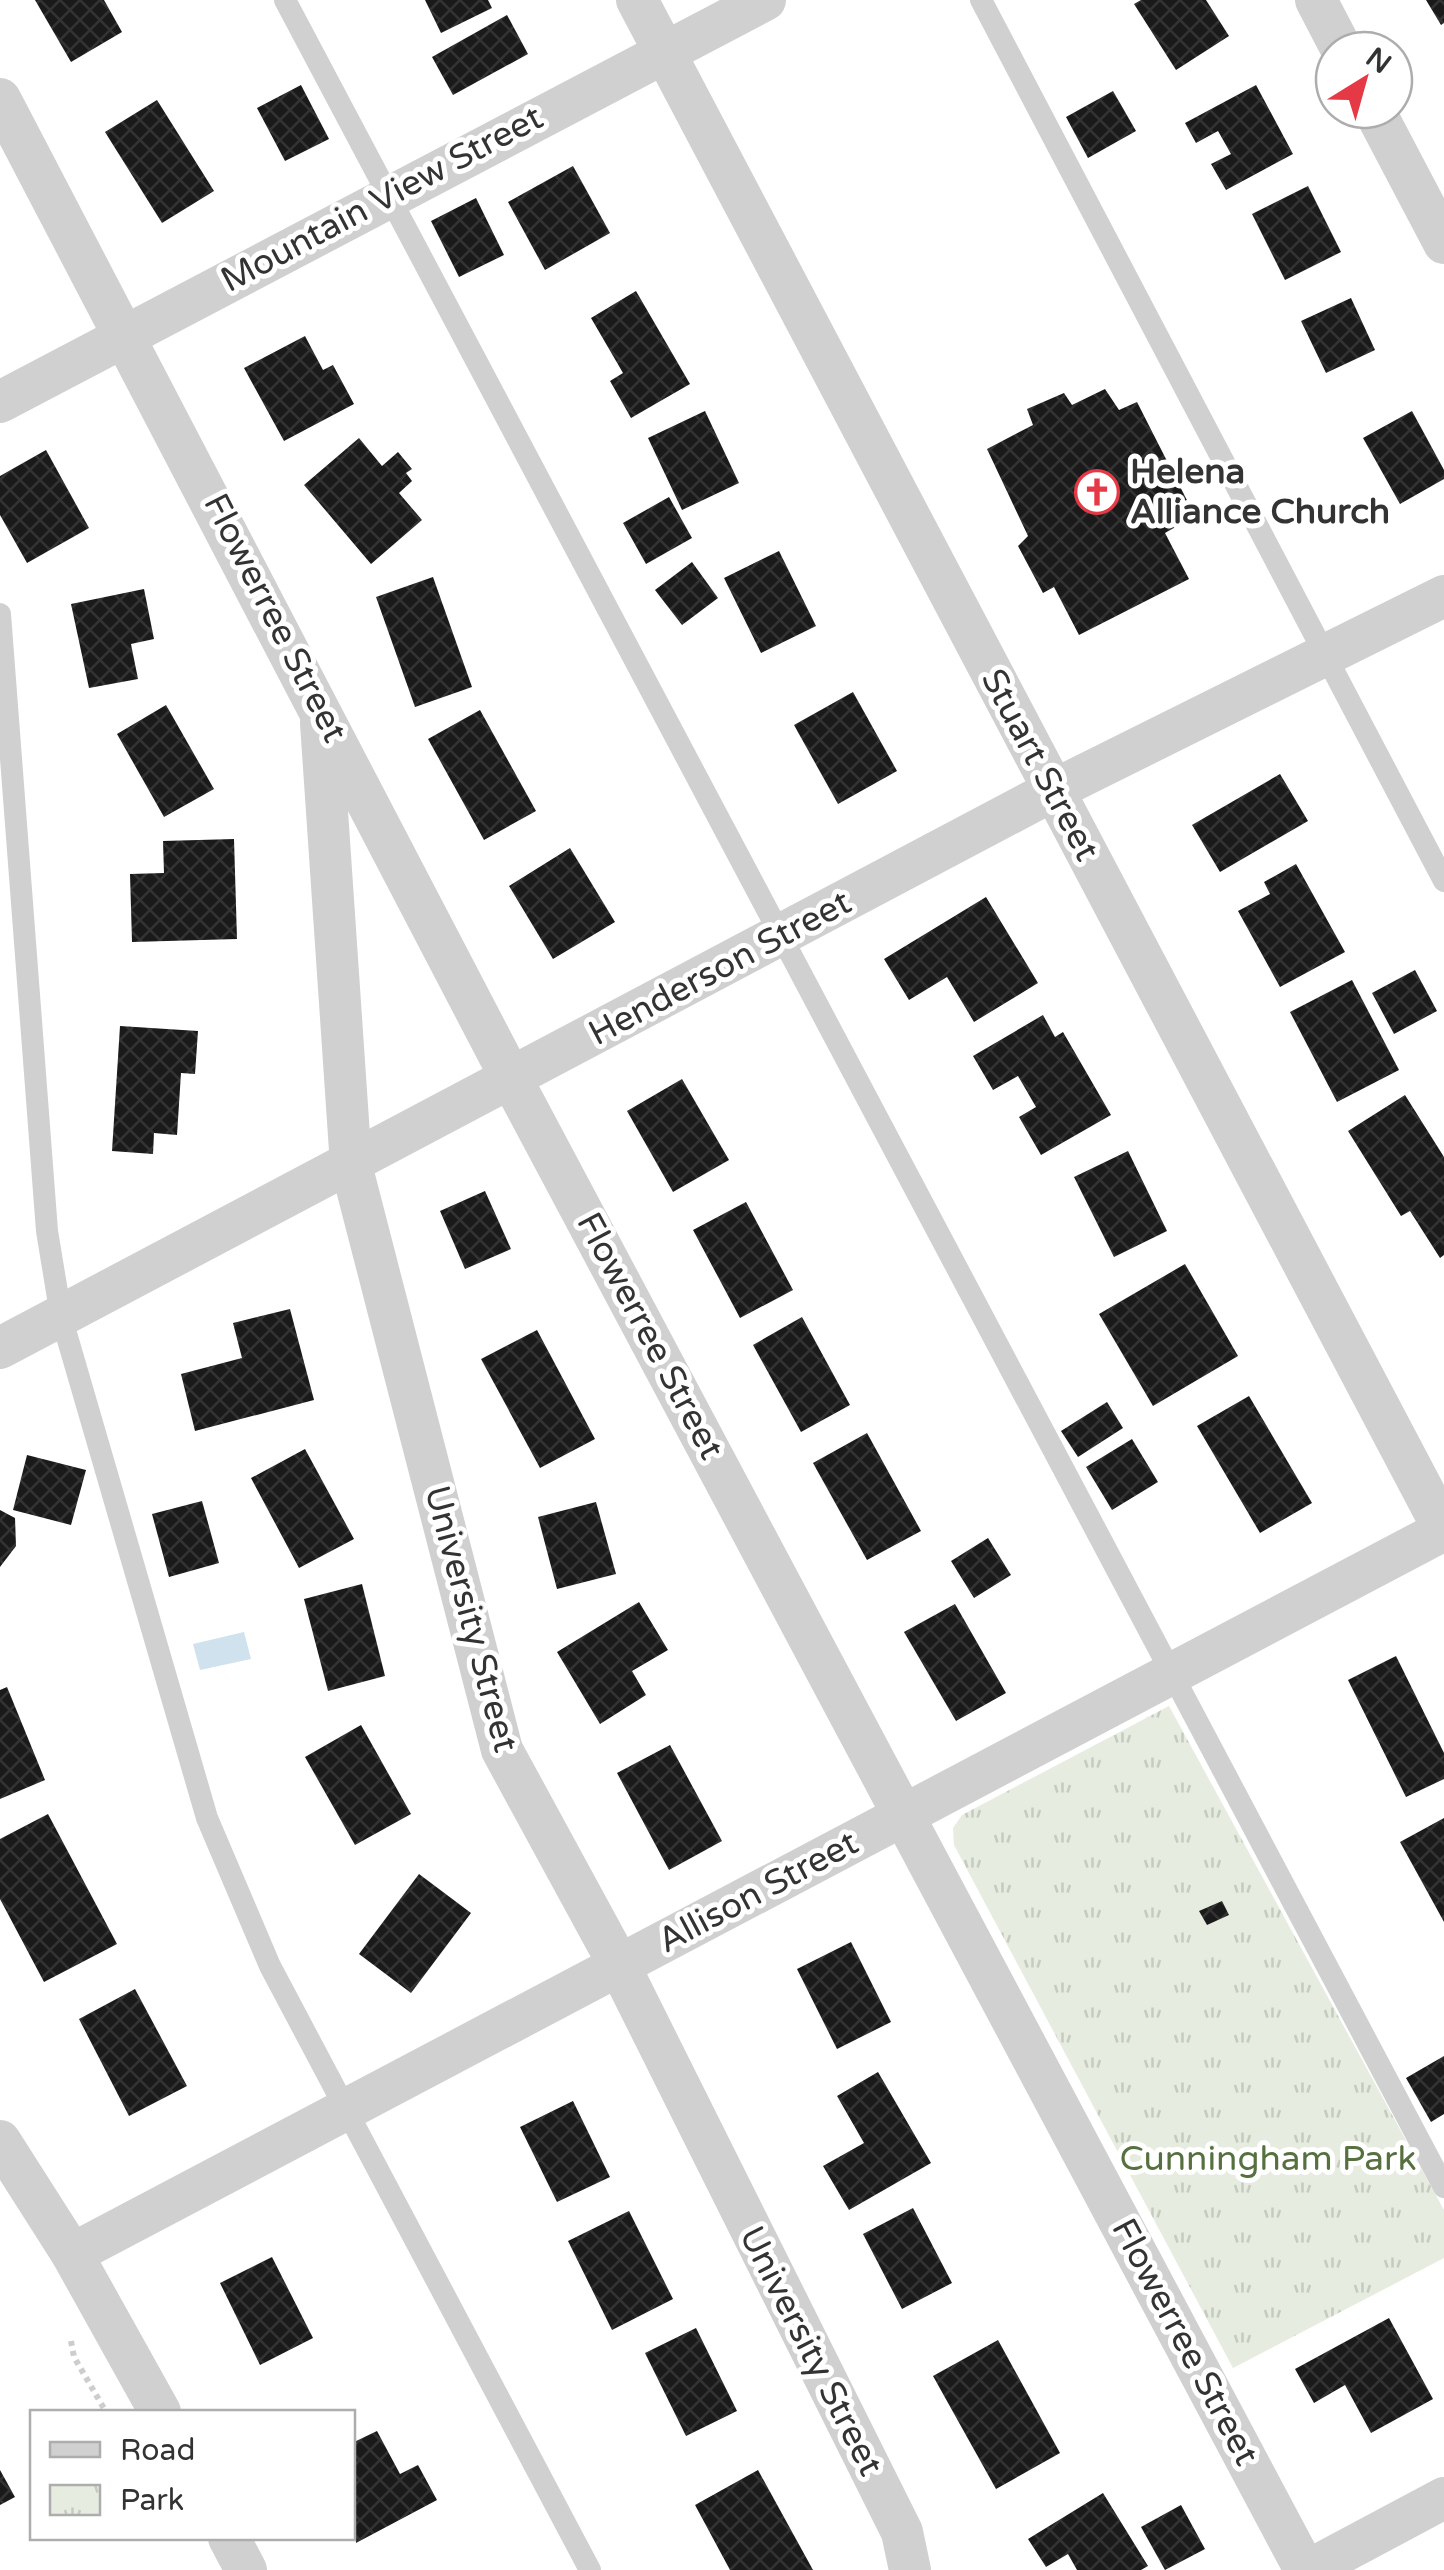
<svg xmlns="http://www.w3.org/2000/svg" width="1444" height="2570" font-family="'Varela Round',sans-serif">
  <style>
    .park { fill: url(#park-tufts) }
    .water { fill: #cfe2ee }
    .building { fill: url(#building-cross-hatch) }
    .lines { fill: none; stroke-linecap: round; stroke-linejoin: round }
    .path { stroke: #cdcdcd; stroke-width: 6; stroke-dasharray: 5 5; stroke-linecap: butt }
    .lane { stroke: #d0d0d0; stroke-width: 22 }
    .street { stroke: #d0d0d0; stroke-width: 42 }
    .labels { text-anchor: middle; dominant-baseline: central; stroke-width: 10; stroke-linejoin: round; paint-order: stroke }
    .street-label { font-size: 35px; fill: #333; stroke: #fff }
    .poi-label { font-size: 35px; font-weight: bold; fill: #333; stroke: #fff; text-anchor: start }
    .park-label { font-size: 35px; fill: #56703f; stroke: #fff }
  </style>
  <defs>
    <pattern id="park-tufts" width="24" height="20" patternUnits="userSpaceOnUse" patternTransform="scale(2.5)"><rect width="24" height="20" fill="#e6ecdf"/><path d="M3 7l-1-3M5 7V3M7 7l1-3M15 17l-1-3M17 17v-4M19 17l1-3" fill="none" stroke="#c6cbc0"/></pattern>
    <pattern id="building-cross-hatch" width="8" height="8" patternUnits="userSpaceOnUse" patternTransform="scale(2.5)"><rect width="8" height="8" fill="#1a1a1a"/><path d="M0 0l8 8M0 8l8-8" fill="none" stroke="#333"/></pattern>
  </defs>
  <rect width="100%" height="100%" fill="#fff"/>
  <path class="park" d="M1169,1706L1444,2210V2258L1233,2368L954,1845L953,1828L962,1815Z"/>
  <path class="water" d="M244,1632L251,1659L200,1670L193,1644Z"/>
  <g class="building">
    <path d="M35,0H104L122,32L71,62Z"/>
    <path d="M425,0H488L492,8L441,33Z"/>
    <path d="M1141,0H1206L1229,36L1176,70L1134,4Z"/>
    <path d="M1426,0H1444V23L1441,25Z"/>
    <path d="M507,15L528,54L453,95L432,57Z"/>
    <path d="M301,85L329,139L285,161L257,108Z"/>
    <path d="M1256,85L1293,154L1226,190L1211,164L1231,154L1218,131L1196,143L1185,123Z"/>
    <path d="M1113,91L1136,131L1088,158L1066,117Z"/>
    <path d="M157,100L214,191L162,223L105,132Z"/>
    <path d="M573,166L610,233L545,270L508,202Z"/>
    <path d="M1308,186L1341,252L1285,280L1252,214Z"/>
    <path d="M476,198L504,255L459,277L431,221Z"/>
    <path d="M636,291L690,384L631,418L610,381L623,373L591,318Z"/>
    <path d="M1351,298L1375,350L1326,373L1301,321Z"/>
    <path d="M305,336L323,370L333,365L354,404L284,441L244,368Z"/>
    <path d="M1105,389L1119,410L1137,402L1195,516L1165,533L1189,579L1079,635L1054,587L1043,593L1018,546L1028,536L987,449L1033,425L1027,409L1064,393L1072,405Z"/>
    <path d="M705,411L739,483L682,510L648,438Z"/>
    <path d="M1412,411L1444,470V479L1400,504L1363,438Z"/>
    <path d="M359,438L382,466L398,452L412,469L406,473L412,481L399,493L422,520L371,564L304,485Z"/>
    <path d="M46,450L89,528L27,563L0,515V476Z"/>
    <path d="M669,497L692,538L646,564L623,523Z"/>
    <path d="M779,551L816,626L761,653L724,578Z"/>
    <path d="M692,562L718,598L682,625L655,590Z"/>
    <path d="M433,577L472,687L415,707L376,597Z"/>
    <path d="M144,589L154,639L131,644L138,679L89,688L71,604Z"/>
    <path d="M853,692L897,771L838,804L794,725Z"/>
    <path d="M166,705L214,789L164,817L117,734Z"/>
    <path d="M480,710L536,811L484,840L428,739Z"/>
    <path d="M1280,774L1308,821L1220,872L1192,825Z"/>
    <path d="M234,839L237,939L132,942L130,874L164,873L163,841Z"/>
    <path d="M570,848L615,922L553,959L509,886Z"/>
    <path d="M1296,864L1345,952L1280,987L1238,911L1270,894L1264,882Z"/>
    <path d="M986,897L1038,983L974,1022L947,977L909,1000L884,959Z"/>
    <path d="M1415,970L1437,1011L1394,1034L1372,993Z"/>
    <path d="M1352,980L1399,1070L1337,1102L1290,1012Z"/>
    <path d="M1043,1015L1055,1037L1063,1032L1111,1115L1041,1155L1019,1117L1036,1107L1018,1076L993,1090L973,1056Z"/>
    <path d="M120,1026L198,1031L195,1074L181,1073L177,1135L154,1133L153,1154L112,1151Z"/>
    <path d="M682,1079L729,1160L673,1192L627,1111Z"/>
    <path d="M1405,1095L1444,1157V1255L1440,1258L1410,1211L1401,1216L1348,1131Z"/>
    <path d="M1128,1151L1167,1231L1114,1257L1074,1177Z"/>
    <path d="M485,1191L511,1249L465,1269L440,1211Z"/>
    <path d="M746,1202L793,1290L740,1318L693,1230Z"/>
    <path d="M1185,1264L1238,1356L1153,1406L1099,1314Z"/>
    <path d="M290,1309L314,1400L195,1431L181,1374L242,1358L233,1323Z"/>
    <path d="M802,1317L850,1405L801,1432L753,1345Z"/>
    <path d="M537,1330L595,1439L540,1468L481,1359Z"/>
    <path d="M1249,1396L1312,1503L1260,1533L1197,1426Z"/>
    <path d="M1107,1402L1123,1428L1078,1457L1061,1431Z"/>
    <path d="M867,1433L921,1531L867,1560L813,1463Z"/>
    <path d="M1132,1439L1158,1482L1112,1510L1086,1467Z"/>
    <path d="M305,1449L354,1539L299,1568L251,1478Z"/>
    <path d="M27,1455L86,1470L71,1525L13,1510Z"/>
    <path d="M202,1501L219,1563L169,1577L152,1514Z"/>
    <path d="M596,1502L616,1574L557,1589L538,1517Z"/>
    <path d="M0,1510L15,1518L16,1546L0,1567Z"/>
    <path d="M988,1538L1011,1575L974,1598L951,1561Z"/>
    <path d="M362,1584L385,1676L328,1691L304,1599Z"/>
    <path d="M639,1602L668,1650L632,1671L646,1695L600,1724L557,1652Z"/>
    <path d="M955,1604L1006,1693L956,1721L904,1632Z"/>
    <path d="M1396,1656L1444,1753V1779L1406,1797L1348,1680Z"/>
    <path d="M7,1687L45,1780L0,1799V1690Z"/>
    <path d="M361,1725L411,1814L355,1845L305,1757Z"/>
    <path d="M670,1745L722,1841L669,1870L617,1773Z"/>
    <path d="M48,1814L117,1944L44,1982L0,1899V1839Z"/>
    <path d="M1444,1818V1922L1400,1842Z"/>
    <path d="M419,1874L471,1913L411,1993L359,1954Z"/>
    <path d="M1222,1901L1229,1915L1207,1925L1199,1911Z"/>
    <path d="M851,1942L891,2022L837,2049L797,1969Z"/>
    <path d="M135,1989L187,2086L129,2116L79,2019Z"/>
    <path d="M1444,2056V2114L1431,2122L1406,2078Z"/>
    <path d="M878,2072L931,2163L849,2210L823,2166L864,2143L837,2096Z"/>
    <path d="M573,2101L610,2177L557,2202L520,2127Z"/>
    <path d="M913,2208L952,2283L902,2309L863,2234Z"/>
    <path d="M629,2211L673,2299L612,2330L568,2241Z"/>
    <path d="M272,2257L313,2338L260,2365L220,2283Z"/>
    <path d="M1389,2318L1433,2399L1371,2433L1345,2385L1314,2403L1295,2369Z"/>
    <path d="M696,2328L737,2411L686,2436L645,2353Z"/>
    <path d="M998,2340L1060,2453L996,2489L933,2376Z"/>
    <path d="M377,2431L400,2474L418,2465L437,2500L356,2543L352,2443Z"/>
    <path d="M0,2470L15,2497L0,2505Z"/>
    <path d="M758,2470L813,2570H730L695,2505Z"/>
    <path d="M1103,2493L1148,2566L1141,2570H1077L1068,2554L1046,2567L1028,2539Z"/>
    <path d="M1181,2505L1205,2549L1165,2570L1141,2527Z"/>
  </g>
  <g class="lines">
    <path class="path" d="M71,2341L74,2357L106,2412"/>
    <g class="lane">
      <path d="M285,0L1444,2187"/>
      <path d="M981,0L1444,881"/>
      <path d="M0,614L47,1231L61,1316L207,1818L270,1966L590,2570"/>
    </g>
    <g class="street">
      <path d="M1316,0L1342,50"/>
      <path d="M0,99L512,1080L1305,2570"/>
      <path d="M1374,110L1444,243"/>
      <path d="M0,402L765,0"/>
      <path d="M321,723L351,1165L502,1750L619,1965L902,2532L910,2570"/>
      <path d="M0,1348L1054,790L1444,596"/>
      <path d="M0,2141L72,2254L160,2412"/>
      <path d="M72,2254L1444,1530L637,0"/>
      <path d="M229,2538L246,2570"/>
      <path d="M1309,2570L1444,2498"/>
    </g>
  </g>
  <defs>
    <g id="church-ring" transform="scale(2.25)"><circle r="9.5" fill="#fff" stroke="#e63946" stroke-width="1.5"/><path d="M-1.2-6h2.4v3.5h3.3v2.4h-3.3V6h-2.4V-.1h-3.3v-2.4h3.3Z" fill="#e63946"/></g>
  </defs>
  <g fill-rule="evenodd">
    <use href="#church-ring" x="1097" y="492"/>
  </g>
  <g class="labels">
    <g class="street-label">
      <text transform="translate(382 199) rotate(-28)">Mountain View Street</text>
      <text transform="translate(275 618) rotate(63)">Flowerree Street</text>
      <text transform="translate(1040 765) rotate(62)">Stuart Street</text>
      <text transform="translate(720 968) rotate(-28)">Henderson Street</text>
      <text transform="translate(650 1336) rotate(62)">Flowerree Street</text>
      <text transform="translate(471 1619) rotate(75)">University Street</text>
      <text transform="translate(758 1892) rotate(-28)">Allison Street</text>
      <text transform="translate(1185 2342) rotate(62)">Flowerree Street</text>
      <text transform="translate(811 2351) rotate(63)">University Street</text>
    </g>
    <g class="poi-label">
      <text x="1130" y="472">Helena<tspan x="1130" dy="40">Alliance Church</tspan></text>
    </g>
    <g class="park-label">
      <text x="1268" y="2159">Cunningham Park</text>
    </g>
  </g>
  <rect x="30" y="2410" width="325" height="130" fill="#ffffff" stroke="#adadad" stroke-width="2.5"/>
  <rect x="50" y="2442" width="50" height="15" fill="#d0d0d0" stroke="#adadad" stroke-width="2.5"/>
  <text x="120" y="2460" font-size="30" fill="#333333">Road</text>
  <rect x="50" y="2485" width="50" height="30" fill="url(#park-tufts)" stroke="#adadad" stroke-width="2.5"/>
  <text x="120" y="2510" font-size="30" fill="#333333">Park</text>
  <g transform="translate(1364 80) rotate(37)"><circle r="48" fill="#ffffff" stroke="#adadad" stroke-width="2.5"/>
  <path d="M0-8L18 38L0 25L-18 38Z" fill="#e63946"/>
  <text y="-15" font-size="28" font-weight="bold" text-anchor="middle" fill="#333333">N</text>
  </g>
</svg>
